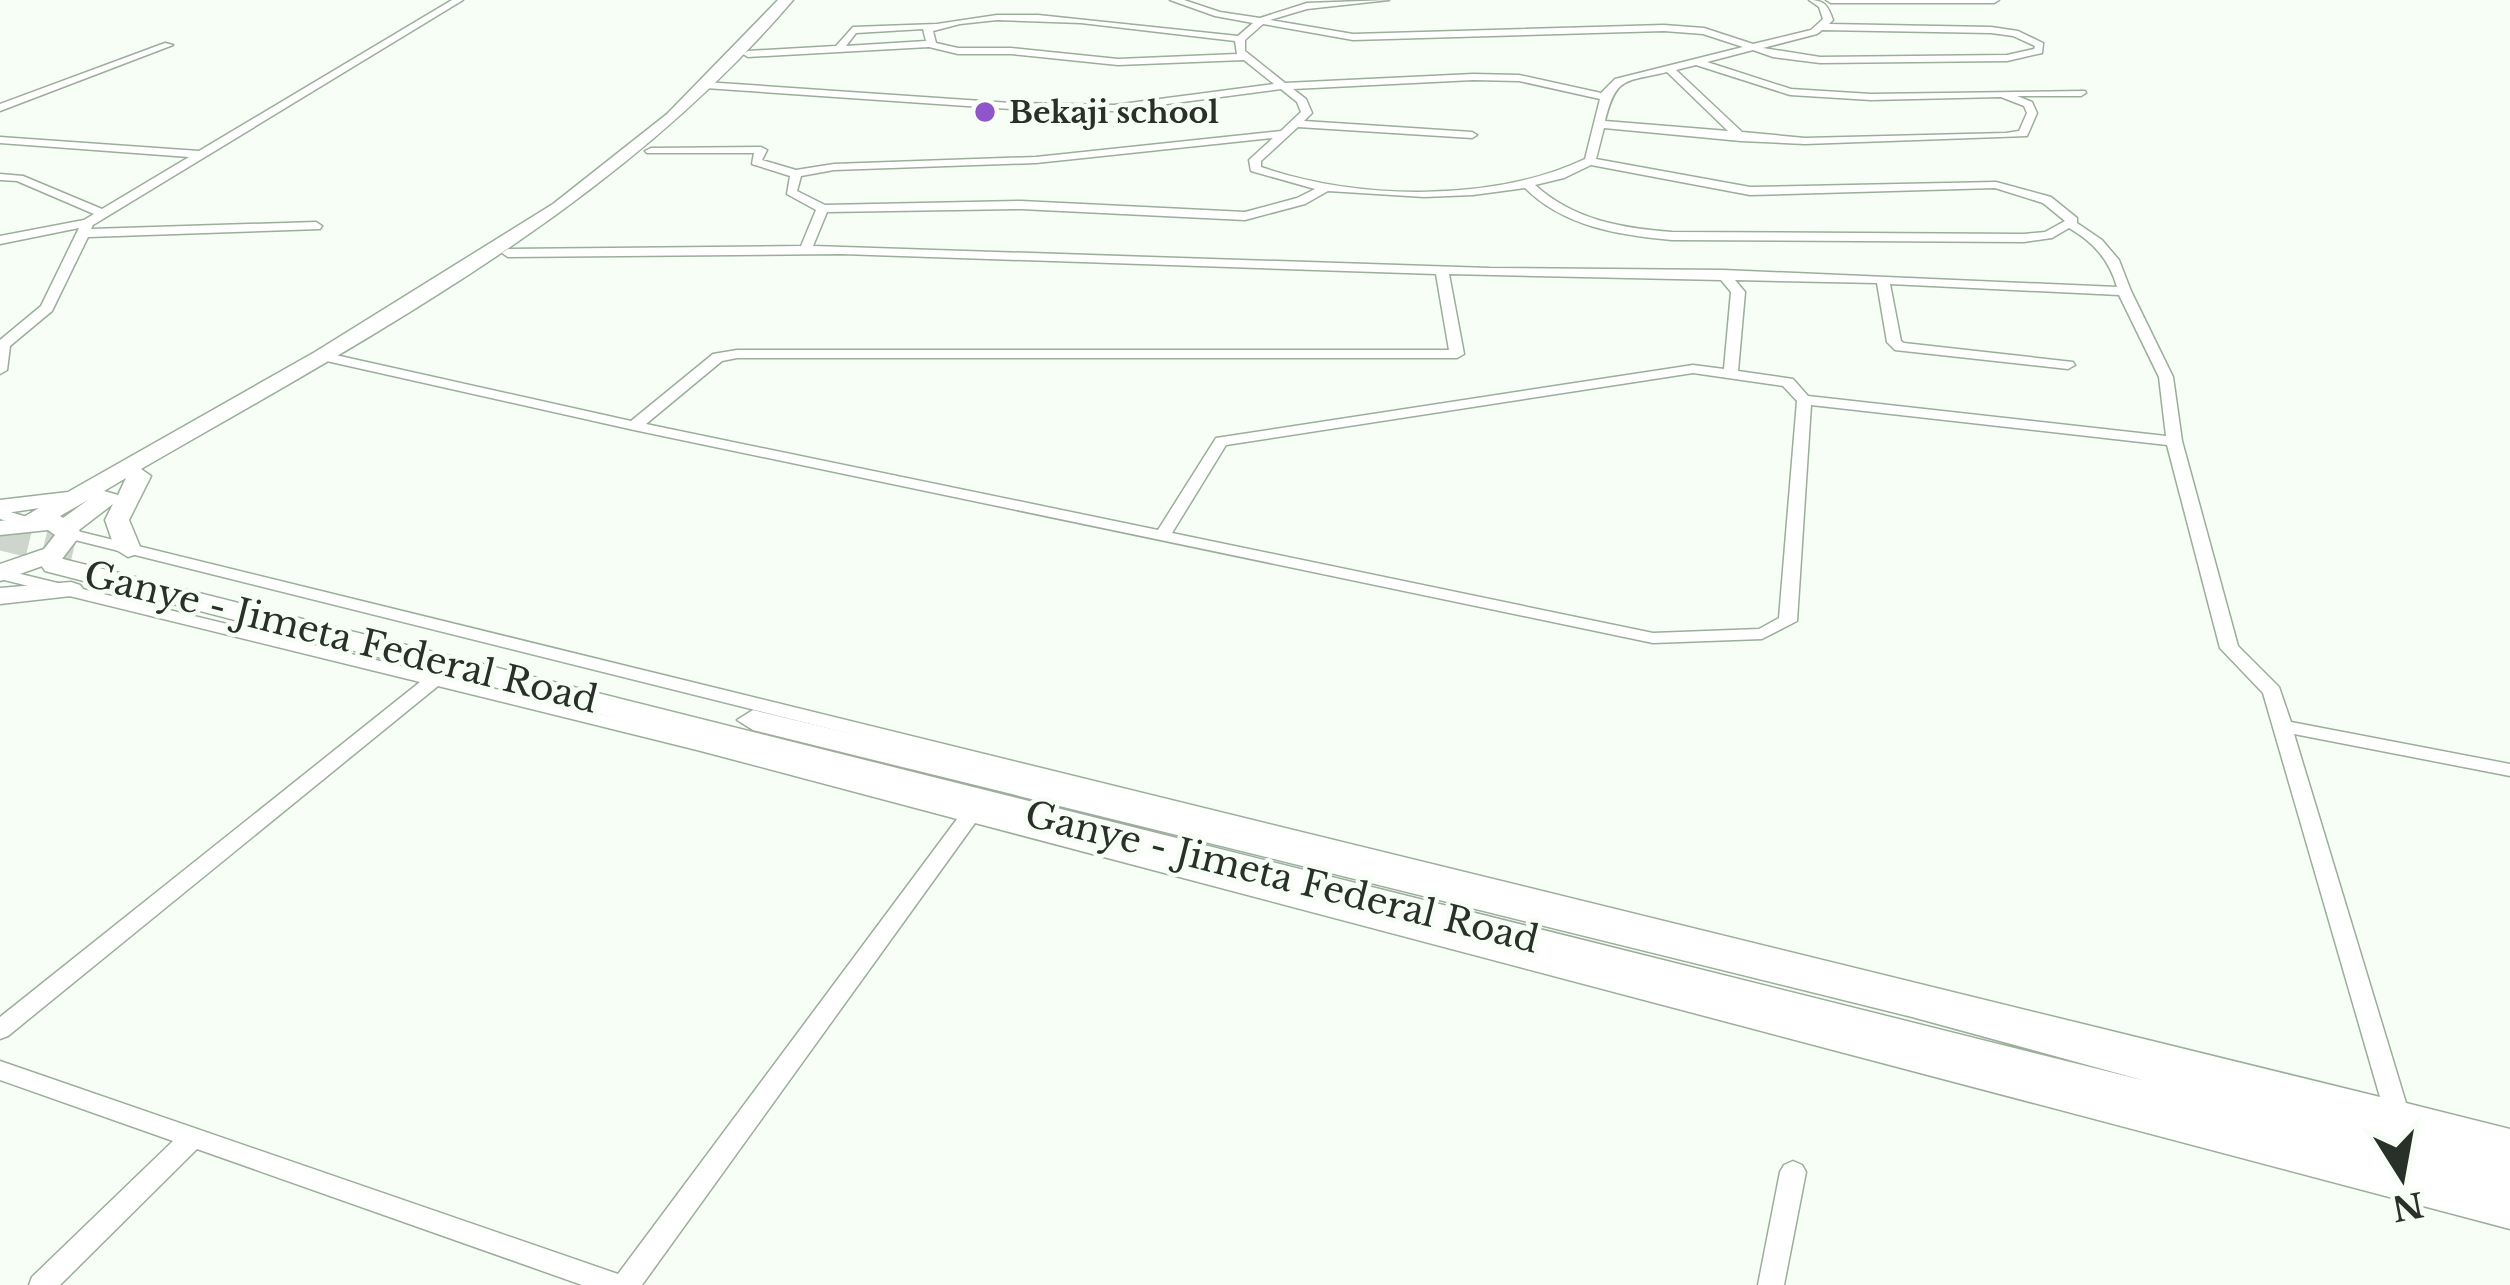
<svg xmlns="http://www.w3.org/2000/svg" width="2510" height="1285" font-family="'Libre Baskerville',serif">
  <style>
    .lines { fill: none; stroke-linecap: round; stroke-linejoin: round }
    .primary-tunnel { stroke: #cdd5cd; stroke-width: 30; stroke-dasharray: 30 15; stroke-linecap: butt }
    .minor-casing { stroke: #9bae9a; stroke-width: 3 }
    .secondary-casing { stroke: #9bae9a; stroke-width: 3 }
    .primary-casing { stroke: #9bae9a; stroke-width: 3 }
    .minor { fill: #fff; fill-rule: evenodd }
    .secondary { fill: #fff; fill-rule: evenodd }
    .primary { fill: #fff; fill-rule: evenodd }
    .poi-dot { fill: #9055cc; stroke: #f6fef6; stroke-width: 4.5 }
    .labels { text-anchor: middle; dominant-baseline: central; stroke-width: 9; stroke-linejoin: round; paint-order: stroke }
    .far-poi-label { font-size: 30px; font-weight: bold; fill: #293029; stroke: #f6fef6; text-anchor: start }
    .street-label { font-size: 36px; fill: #293029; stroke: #f6fef6 }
  </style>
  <rect width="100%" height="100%" fill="#f6fef6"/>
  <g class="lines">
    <path class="primary-tunnel" d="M0,535L74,553"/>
    <g class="minor-casing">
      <g id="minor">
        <path d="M452,0H463L93,225L91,229L316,222L322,226L320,229L88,237L52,311L10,346L7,370L0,374V340L41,306L79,228L0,244V236L84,220L94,214L17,181L0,180V174L23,176L102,209L189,157L0,143V137L199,151Z"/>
        <path d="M1170,0H1184L1220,12L1260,18L1307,3L1389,0L1307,9L1270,20L1353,34L1664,25L1704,28L1753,44L1811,30L1823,19L1819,7L1809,0C1825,0 1828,6 1833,20L1829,24L1991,27L2018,31L2043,43L2042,53L2007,61L1820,63L1773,57L1753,50L1707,62L1791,89L1871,94L2085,91L2086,93L2081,96H2017L2032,102L2037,113L2027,136L1805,144L1741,141L1604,128L1596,159L1750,187L1996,182L2051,197L2077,218V223L2102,240L2119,260L2131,291L2173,377L2182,441L2238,646L2279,687L2291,722L2510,764V776L2294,734L2406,1103L2510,1129V1149L63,537L61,534L69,529L2380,1097L2263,693L2220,648L2167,445L1811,405L1797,621L1762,639L1653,643L634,430L322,360L315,356L322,352L631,421L713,354L737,350H1449L1436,274L842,254L508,257L502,253L508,249L801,246L816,210L787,194L790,176L752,164L754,153H647L645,151L651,148L761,147L767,150L762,160L796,170L834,164L1036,157L1281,131L1301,112L1297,102L1281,89L1114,111L1011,109L705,88L700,85L705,82L1011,103L1114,105L1274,84L1244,60L1118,65L1011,54H958L929,47L748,57L743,54L748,51L836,46L853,27L937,24L997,15H1038L1238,36L1253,23L1215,16ZM997,20L1081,23L1235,41L1237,54L1118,59L1011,48H958L936,43L933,31L960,24ZM1263,24L1353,40L1664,31L1703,34L1743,47L1615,79L1601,93L1519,75L1473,74L1285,83L1245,51V40ZM923,29L926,41L846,46L856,33ZM1822,30L1991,33L2013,36L2035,46L2034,49L2007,55L1820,57L1763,48L1817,34ZM1696,65L1790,95L1871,100L2001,97L2024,106L2027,113L2019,131L2006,133L1805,138L1742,132L1676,70ZM1667,72L1728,131L1605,121C1616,76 1625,82 1667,72ZM1473,80L1519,81L1600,99L1585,159C1492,203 1357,200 1261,167V161L1298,127L1472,138L1477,135L1472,132L1304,121L1312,113L1306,99L1293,89ZM1273,138L1249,160L1251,171L1315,189L1297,198L1245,212L1021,201L825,205L797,191L801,176L834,170L1036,163ZM1591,165L1750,195L1995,188L2043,203L2065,221L2045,232L2024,234L1672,232C1621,228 1574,220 1535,185L1564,178ZM1525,188C1564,227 1619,235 1672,240L2024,242L2052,238L2069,228C2093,242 2109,259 2117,287L1723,270L1489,268L813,246L827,212L1021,209L1245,220L1305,204L1328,191L1424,197L1473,195ZM1449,274L1721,280L1731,292L1724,369L1693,365L1216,438L1158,530L646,424L722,361L737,358H1457L1464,354ZM1735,280L1877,283L1887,342L1895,350L2068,369L2075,365L2073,362L1904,343L1901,341L1890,284L2119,295L2159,377L2166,436L1808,396L1793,379L1738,371L1745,292ZM1693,373L1783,386L1797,401L1779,618L1759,629L1653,633L1172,533L1226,445Z"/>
        <path d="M1826,0H1999L1994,3H1831Z"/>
        <path d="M165,43L173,45L0,111V104Z"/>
        <path d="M0,509L34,519L36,522L28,527L0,519Z"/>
        <path d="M0,569L698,738L2510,1207V1229L975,823L642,1285H582L197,1149L60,1285H29L32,1277L173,1141L0,1080V1061L618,1274L957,819L697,750L438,686L8,1036L0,1039V1017L420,682L0,579Z"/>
        <path d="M1793,1161L1802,1165L1806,1172L1784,1285H1758L1780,1172L1784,1165Z"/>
      </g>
    </g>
    <g class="secondary-casing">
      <g id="secondary">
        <path d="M778,0H793C617,207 373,335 141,469L151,476L129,520L141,549L137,554L128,557L115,549L105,520L113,504L79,530L81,534L62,559L0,581V564L44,549L55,535L48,530L0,535V521L22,518L39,508L0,514V500L68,492L315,352L553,204L667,114ZM126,478L118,495L104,491ZM88,500L63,518L60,516Z"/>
        <path d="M71,582L80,585L84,590L80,595L0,604V588Z"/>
      </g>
    </g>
    <g class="primary-casing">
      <path id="primary" d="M55,557L2146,1081L1912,1017L753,730L737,720L753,710L1912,989L2510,1145V1208L45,571L41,565Z"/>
    </g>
    <use href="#minor" class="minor"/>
    <use href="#secondary" class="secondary"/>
    <use href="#primary" class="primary"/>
  </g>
  <circle class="poi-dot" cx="985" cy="112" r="12"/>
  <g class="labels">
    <g class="far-poi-label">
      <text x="1009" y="112">Bekaji school</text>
    </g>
    <g class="street-label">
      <text transform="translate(341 637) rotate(14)">Ganye - Jimeta Federal Road</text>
      <text transform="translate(1282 877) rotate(14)">Ganye - Jimeta Federal Road</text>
    </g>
  </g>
  <g transform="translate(2402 1177) rotate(169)" stroke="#f6fef6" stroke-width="9" paint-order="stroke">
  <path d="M0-9L21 45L0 30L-21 45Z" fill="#293029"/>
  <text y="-18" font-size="33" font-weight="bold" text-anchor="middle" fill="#293029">N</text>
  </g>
</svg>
